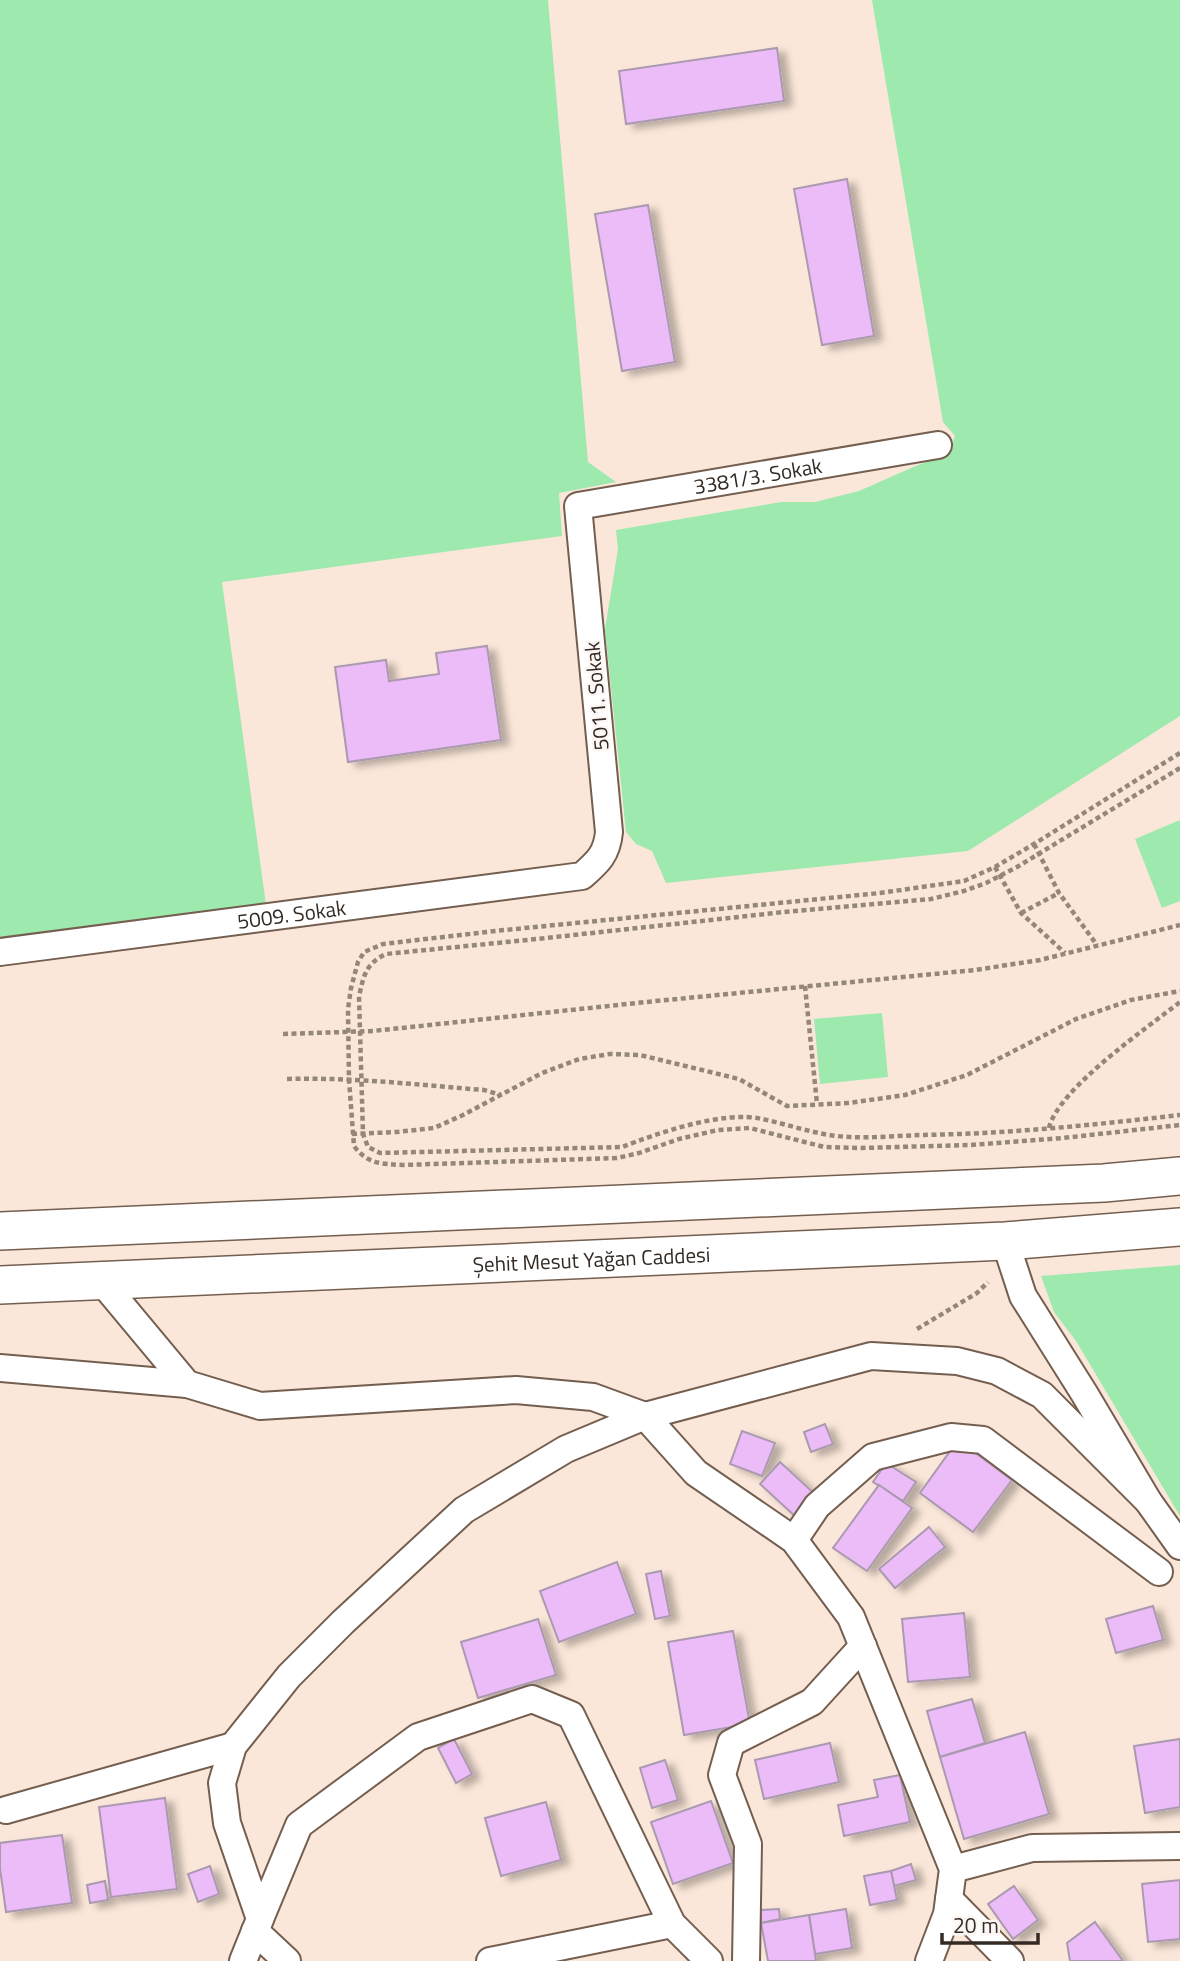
<svg xmlns="http://www.w3.org/2000/svg" width="1180" height="1961" font-family="'Titillium Web',sans-serif">
  <style>
    .green { fill: #9de9ae }
    .building { fill: #ebbcf7; stroke: #aa99af; stroke-width: 2; filter: url(#shadow) }
    .lines { fill: none; stroke-linecap: round; stroke-linejoin: round }
    .street-casing { stroke: #745e4f; stroke-width: 30 }
    .secondary-casing { stroke: #745e4f; stroke-width: 40 }
    .path { stroke: #95867c; stroke-width: 4.5; stroke-dasharray: 5 3.5; stroke-linecap: butt }
    .street { stroke: #fff; stroke-width: 26 }
    .secondary { stroke: #fff; stroke-width: 37 }
    .labels { text-anchor: middle; dominant-baseline: central; stroke-width: 5; stroke-linejoin: round; paint-order: stroke }
    .street-label { font-size: 21px; fill: #332a23; stroke: #fcf7f4 }
  </style>
  <defs>
    <filter id="shadow"><feDropShadow dx="8" dy="4.5" stdDeviation="3.5" flood-color="#0004"/></filter>
  </defs>
  <rect width="100%" height="100%" fill="#fbe7d9"/>
  <g class="green">
    <path d="M0,0H548L588,462L616,482L559,493L562,536L222,582L266,905L0,938Z"/>
    <path d="M872,0H1180V716L968,851L666,883L652,851L636,844L626,832L605,629L618,549L616,530L781,502H815L859,491L911,468L949,453L955,436L943,422Z"/>
    <path d="M1180,820V901L1162,908L1135,839Z"/>
    <path d="M882,1013L888,1077L820,1084L814,1019Z"/>
    <path d="M1180,1265V1516L1076,1341L1054,1312L1041,1276Z"/>
  </g>
  <g class="building">
    <path d="M777,48L784,101L626,124L619,71Z"/>
    <path d="M847,179L874,336L822,345L794,189Z"/>
    <path d="M648,205L675,362L622,371L595,214Z"/>
    <path d="M487,646L501,740L348,762L335,667L386,660L389,681L439,674L436,653Z"/>
    <path d="M825,1424L833,1444L811,1452L804,1432Z"/>
    <path d="M742,1431L775,1443L762,1476L730,1464Z"/>
    <path d="M958,1440L1012,1480L973,1532L920,1493Z"/>
    <path d="M780,1462L817,1496L797,1518L760,1484Z"/>
    <path d="M886,1463L916,1482L903,1501L873,1482Z"/>
    <path d="M879,1485L912,1508L867,1571L833,1548Z"/>
    <path d="M929,1527L945,1547L895,1588L879,1569Z"/>
    <path d="M617,1562L636,1614L559,1642L540,1591Z"/>
    <path d="M661,1571L670,1616L655,1619L646,1574Z"/>
    <path d="M1153,1606L1163,1640L1116,1653L1106,1619Z"/>
    <path d="M964,1613L970,1677L908,1682L902,1619Z"/>
    <path d="M538,1619L556,1675L478,1698L461,1642Z"/>
    <path d="M733,1631L750,1724L684,1735L668,1642Z"/>
    <path d="M972,1699L985,1743L940,1757L927,1711Z"/>
    <path d="M1025,1732L1049,1814L964,1839L940,1757Z"/>
    <path d="M454,1739L472,1774L456,1783L438,1748Z"/>
    <path d="M1180,1739V1807L1145,1813L1134,1746Z"/>
    <path d="M830,1743L839,1782L764,1799L755,1760Z"/>
    <path d="M665,1760L678,1800L652,1808L640,1768Z"/>
    <path d="M900,1775L910,1822L844,1836L838,1805L878,1797L874,1780Z"/>
    <path d="M165,1798L177,1889L111,1897L99,1807Z"/>
    <path d="M711,1801L733,1863L673,1884L651,1822Z"/>
    <path d="M546,1802L561,1860L501,1876L485,1818Z"/>
    <path d="M62,1835L72,1903L6,1912L0,1869V1843Z"/>
    <path d="M911,1864L916,1880L894,1886L891,1871Z"/>
    <path d="M210,1866L219,1894L198,1902L188,1874Z"/>
    <path d="M891,1871L897,1900L870,1905L864,1876Z"/>
    <path d="M1180,1880V1939L1148,1942L1142,1884Z"/>
    <path d="M105,1881L108,1900L90,1903L87,1885Z"/>
    <path d="M1014,1886L1038,1920L1013,1939L988,1904Z"/>
    <path d="M779,1909L780,1919L761,1923V1910Z"/>
    <path d="M846,1909L852,1948L815,1954L809,1915Z"/>
    <path d="M809,1915L816,1961H768L761,1923Z"/>
    <path d="M1095,1922L1123,1961H1070L1067,1943Z"/>
  </g>
  <g class="lines">
    <g class="street-casing">
      <g id="street">
        <path id="s1" d="M0,952L582,876C598,862 607,854 609,832L578,506L938,445"/>
        <path d="M1005,1241L1023,1296L1084,1393L1148,1501L1180,1546"/>
        <path d="M102,1282L187,1384L260,1406L516,1390L593,1397L645,1416L696,1473L794,1540L851,1617L953,1869L947,1914L929,1961"/>
        <path d="M0,1368L187,1384"/>
        <path d="M794,1540L817,1506L873,1457L951,1437L983,1440L1159,1572"/>
        <path d="M6,1810L233,1746"/>
        <path d="M953,1869L1032,1848L1180,1846"/>
        <path d="M949,1899L1010,1961"/>
        <path d="M260,1919L299,1825L418,1737L532,1699L571,1715L672,1924L709,1961"/>
        <path d="M255,1931L287,1961"/>
        <path d="M243,1961L260,1919L227,1823L222,1783L233,1746L289,1676L343,1622L464,1510L566,1449L645,1416L871,1356L957,1361L997,1371L1042,1395L1148,1501"/>
        <path d="M490,1961L672,1924"/>
        <path d="M746,1961L748,1844L722,1775L731,1743L812,1702L863,1646"/>
      </g>
    </g>
    <g class="secondary-casing">
      <g id="secondary">
        <path d="M0,1231L1104,1183L1180,1176"/>
        <path id="s2" d="M0,1285L1005,1241L1180,1227"/>
      </g>
    </g>
    <g class="path">
      <path d="M1180,753L1034,844L995,867L964,881L880,893L495,931L383,944L364,952L358,962L351,988L348,1009L349,1080L354,1146C367,1164 382,1164 403,1165L617,1158L639,1153L679,1139L718,1130L750,1128L824,1147L861,1148L970,1145L1063,1138L1180,1125"/>
      <path d="M1180,768L1017,867L986,883L964,891L931,899L784,912L537,939L386,954C365,964 364,976 359,996L363,1134L368,1147L380,1153L622,1147C658,1133 724,1110 762,1119C791,1125 819,1136 850,1137C873,1138 897,1136 919,1135C1007,1134 1093,1125 1180,1115"/>
      <path d="M1034,844L1059,893L1097,945"/>
      <path d="M995,867L1021,913L1065,953"/>
      <path d="M1021,913L1059,893"/>
      <path d="M805,986L817,1104"/>
      <path d="M283,1034L373,1031L646,1002L975,970L1040,960L1180,925"/>
      <path d="M287,1079C353,1077 419,1085 484,1090L501,1095"/>
      <path d="M1049,1128C1058,1089 1147,1028 1180,1002"/>
      <path d="M352,1134L397,1132L434,1128L463,1115L542,1073L579,1059L610,1054L640,1055L739,1079L787,1106L849,1103L905,1095L967,1075L1076,1019L1131,1000L1180,991"/>
      <path d="M917,1329L977,1293L988,1282"/>
    </g>
    <use href="#street" class="street"/>
    <use href="#secondary" class="secondary"/>
  </g>
  <g class="labels">
    <g class="street-label">
      <text stroke="none"><textPath href="#s1" startOffset="1150">3381/3. Sokak</textPath></text>
      <text transform="translate(596 696) rotate(-95)">5011. Sokak</text>
      <text stroke="none"><textPath href="#s1" startOffset="294">5009. Sokak</textPath></text>
      <text stroke="none"><textPath href="#s2" startOffset="592">Şehit Mesut Yağan Caddesi</textPath></text>
    </g>
  </g>
  <path d="M942 1933v10h96v-10" fill="none" stroke="#332a23" stroke-width="3.5"/>
  <text x="953" y="1933" font-size="21" fill="#332a23" stroke="#fcf7f4" stroke-width="5" paint-order="stroke">20 m</text>
</svg>
